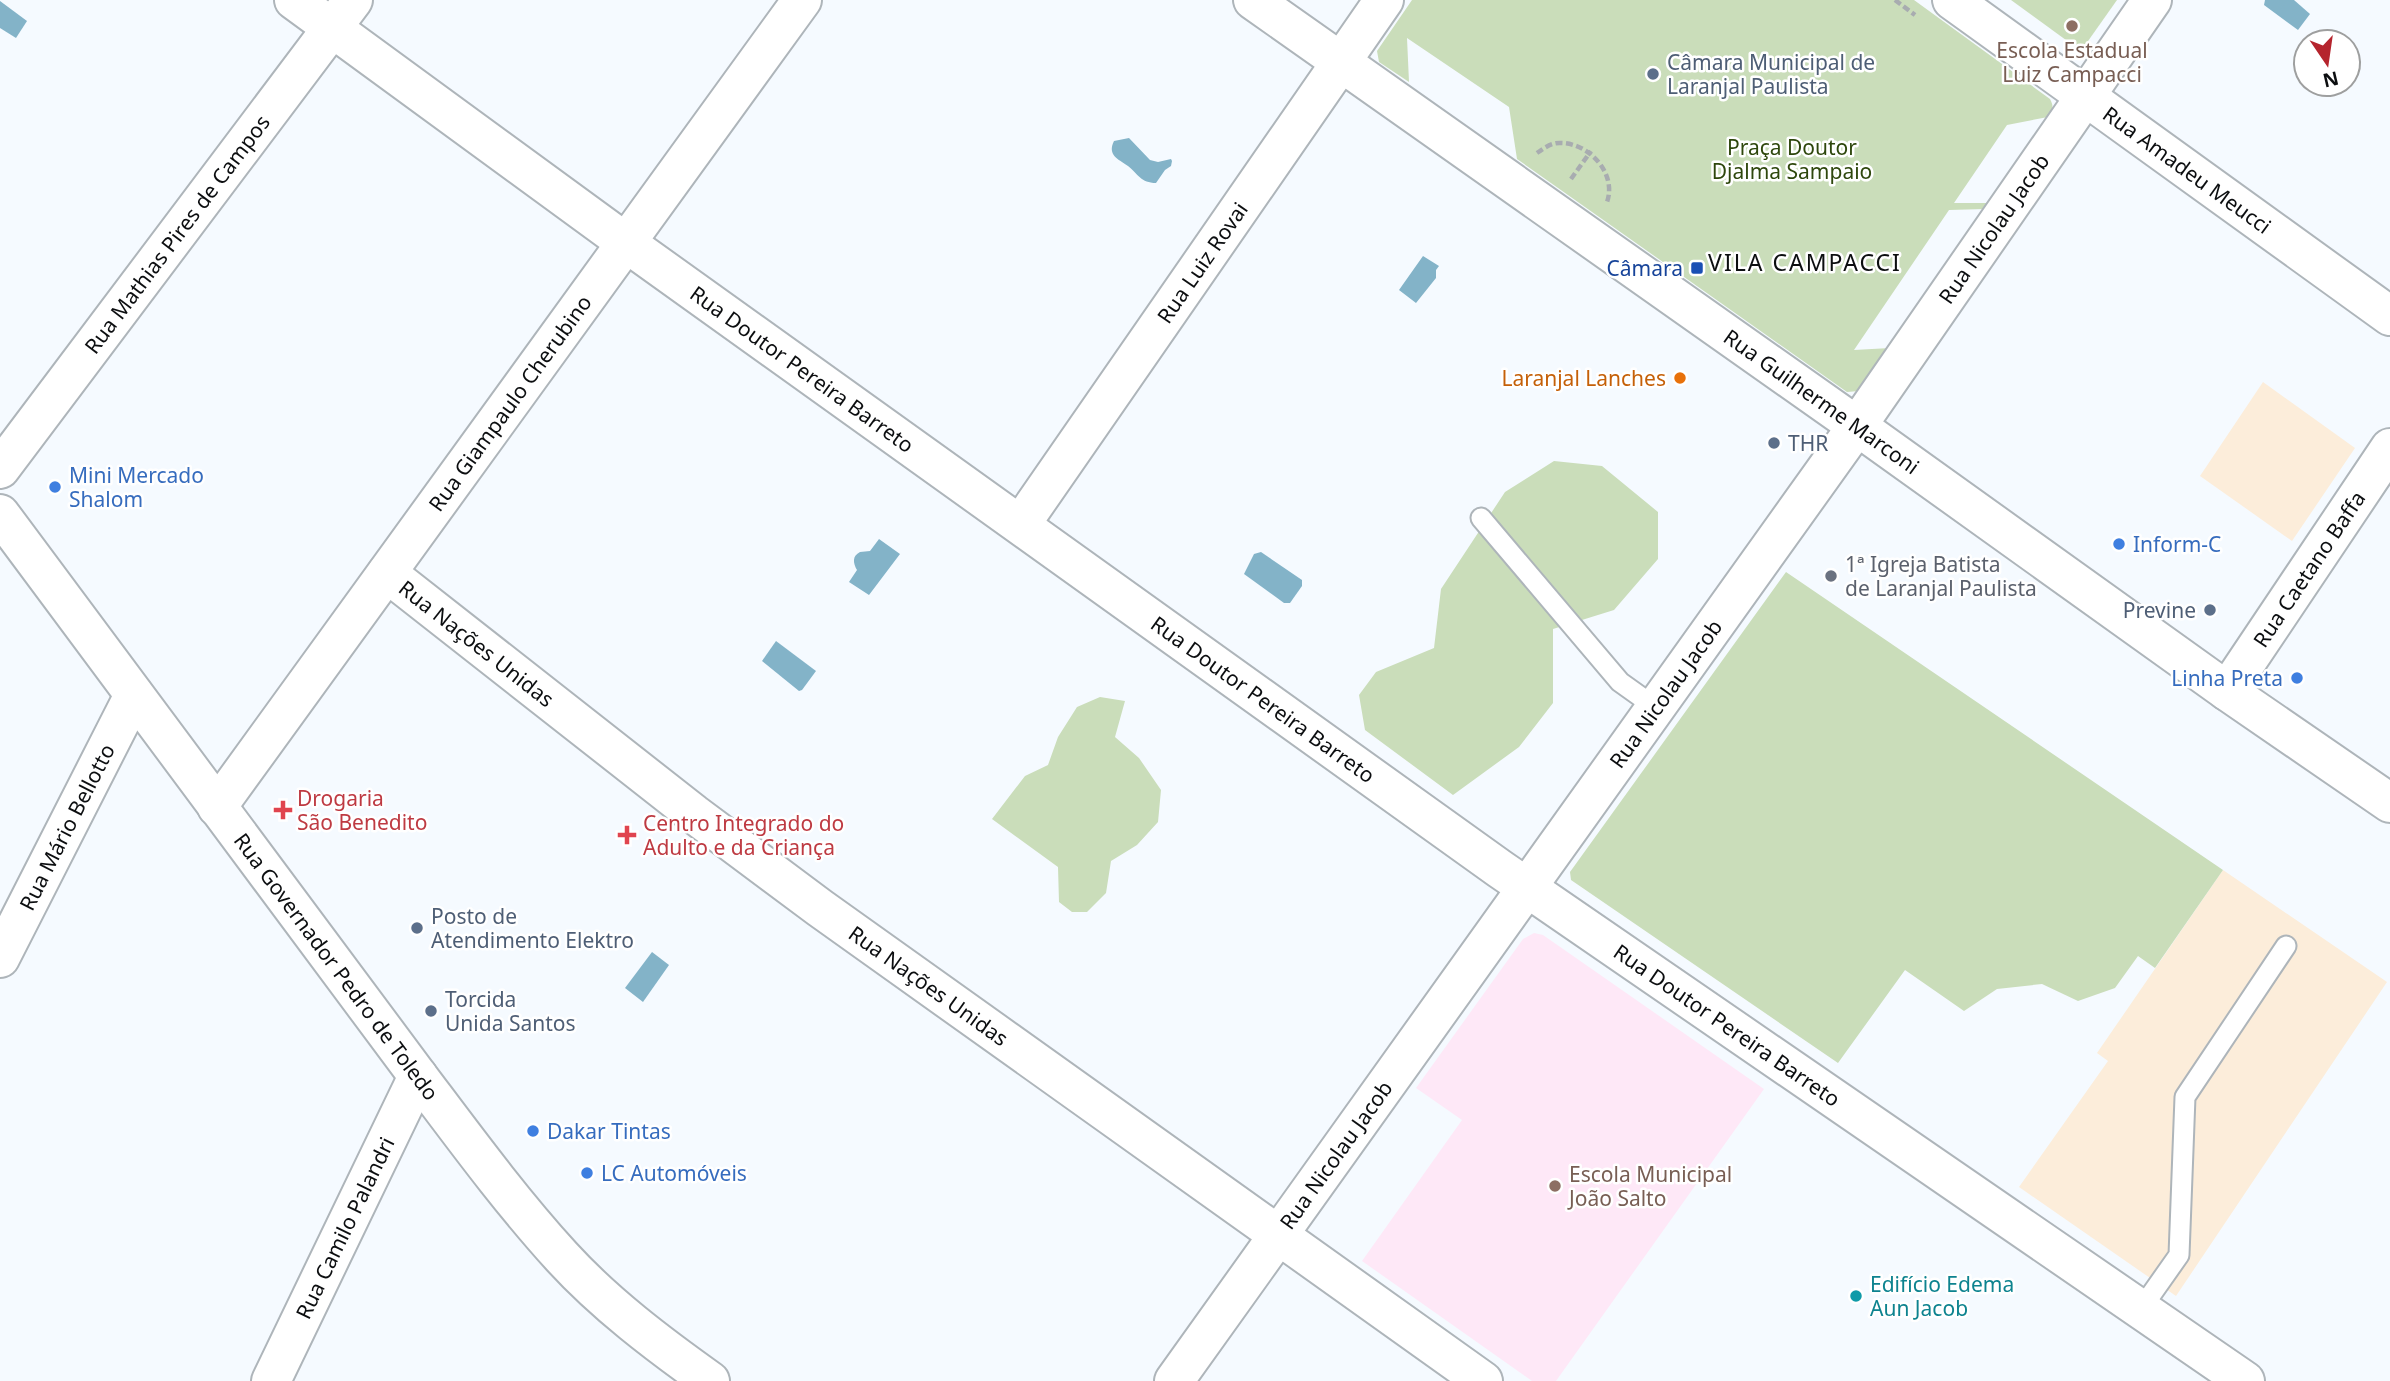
<svg xmlns="http://www.w3.org/2000/svg" width="2390" height="1381" font-family="'Noto Sans',sans-serif">
  <style>
    .industrial { fill: #fcedda }
    .education { fill: #fee8f7 }
    .green { fill: #caddba }
    .water { fill: #83b3c8 }
    .lines { fill: none; stroke-linecap: round; stroke-linejoin: round }
    .lane-casing { stroke: #aeb5ba; stroke-width: 23 }
    .street-casing { stroke: #aeb5ba; stroke-width: 42 }
    .secondary-casing { stroke: #aeb5ba; stroke-width: 42 }
    .path { stroke: #a8acb0; stroke-width: 4.5; stroke-dasharray: 7 3.5; stroke-linecap: butt }
    .lane { stroke: #fff; stroke-width: 19 }
    .street { stroke: #fff; stroke-width: 38 }
    .secondary { stroke: #fff; stroke-width: 38 }
    .education-dot { fill: #8d6e63; stroke: #fff; stroke-width: 2.5 }
    .service-dot { fill: #5c6f8a; stroke: #fff; stroke-width: 2.5 }
    .transit-dot { fill: #1a4fb4; stroke: #fff; stroke-width: 2.5 }
    .food-dot { fill: #e8710a; stroke: #fff; stroke-width: 2.5 }
    .shop-dot { fill: #3f7fe0; stroke: #fff; stroke-width: 2.5 }
    .worship-dot { fill: #6b7280; stroke: #fff; stroke-width: 2.5 }
    .health-dot { fill: #e0444e; stroke: #fff; stroke-width: 2.5 }
    .culture-dot { fill: #0f9aa8; stroke: #fff; stroke-width: 2.5 }
    .labels { text-anchor: middle; dominant-baseline: central; stroke-width: 5; stroke-linejoin: round; paint-order: stroke }
    .education-label { font-size: 21px; fill: #785e54; stroke: #fff }
    .service-label { font-size: 21px; fill: #4e5e75; stroke: #fff; text-anchor: start }
    .park-label { font-size: 21px; fill: #2e470c; stroke: #fff }
    .street-label { font-size: 21px; fill: #0c0e10; stroke: #fff }
    .transit-label { font-size: 21px; fill: #164399; stroke: #fff; text-anchor: end }
    .food-label { font-size: 21px; fill: #c56008; stroke: #fff; text-anchor: end }
    .shop-label { font-size: 21px; fill: #366cbe; stroke: #fff; text-anchor: start }
    .worship-label { font-size: 21px; fill: #5b616d; stroke: #fff; text-anchor: start }
    .health-label { font-size: 21px; fill: #be3a42; stroke: #fff; text-anchor: start }
    .culture-label { font-size: 21px; fill: #0d838f; stroke: #fff; text-anchor: start }
    .neighbourhood-label { font-size: 23px; letter-spacing: 2px; fill: #0c0e10; stroke: #fff }
  </style>
  <rect width="100%" height="100%" fill="#f5faff"/>
  <g class="industrial">
    <path d="M2263,382L2355,448L2292,541L2200,476Z"/>
    <path d="M2223,870L2387,982L2176,1296L2019,1187L2108,1061L2097,1053Z"/>
  </g>
  <path class="education" d="M1534,933L1543,935L1764,1089L1556,1381H1532L1362,1261L1462,1120L1416,1088L1523,939Z"/>
  <g class="green">
    <path d="M1412,0H1914L2050,99C2054,106 2053,111 2048,117L2007,125L1954,203H1990L1985,209L1949,210L1854,350L1890,348L1859,391L1847,392L1517,159L1509,107L1407,38L1409,82L1379,62L1377,51Z"/>
    <path d="M2011,0H2117L2081,51Z"/>
    <path d="M1554,461L1602,466L1658,512V559L1614,610L1553,629V703L1519,747L1453,795L1365,730L1359,695L1376,672L1434,648L1441,589L1505,492Z"/>
    <path d="M1786,572L2223,870L2155,968L2138,956L2115,988L2078,1001L2042,984L1997,989L1964,1011L1905,970L1838,1063L1571,880L1570,872Z"/>
    <path d="M1100,697L1125,701L1115,737L1139,758L1161,790L1158,822L1137,845L1111,861L1106,893L1087,912H1072L1059,902L1058,867L992,819L1025,776L1048,765L1058,737L1077,707Z"/>
  </g>
  <g class="water">
    <path d="M2265,0H2294L2310,14L2298,30L2264,5Z"/>
    <path d="M0,1L27,21L16,38L0,28Z"/>
    <path d="M1129,138L1150,160L1158,162L1171,159L1172,161L1171,166L1165,170L1156,183C1141,183 1138,174 1128,166C1118,159 1107,155 1114,141Z"/>
    <path d="M1423,256L1439,266L1436,270V278L1416,303L1399,290Z"/>
    <path d="M879,539L900,554L869,595L849,582L857,570C853,563 852,556 860,552L870,551Z"/>
    <path d="M1261,552L1302,580V586L1290,603H1284L1244,574L1254,554Z"/>
    <path d="M776,641L816,671L802,690L799,691L762,661Z"/>
    <path d="M652,952L669,965L643,1002L625,988Z"/>
  </g>
  <g class="lines">
    <g class="lane-casing">
      <g id="lane">
        <path d="M1481,518L1620,682L1655,707"/>
        <path d="M2141,1309L2179,1255L2185,1097L2286,946"/>
      </g>
    </g>
    <g class="street-casing">
      <g id="street">
        <path id="s1" d="M294,0L625,242L1500,869L2245,1381"/>
        <path id="s2" d="M1952,0L2390,316"/>
        <path id="s3" d="M1857,426L2152,0"/>
        <path id="s4" d="M0,469L353,0"/>
        <path id="s5" d="M1021,524L1384,0"/>
        <path id="s6" d="M387,573L694,814L820,908L1483,1381"/>
        <path id="s7" d="M2227,691L2390,448"/>
        <path id="s8" d="M217,807L802,0"/>
        <path id="s9" d="M0,958L134,695"/>
        <path id="s10" d="M271,1381L418,1076"/>
      </g>
    </g>
    <g class="secondary-casing">
      <g id="secondary">
        <path id="s11" d="M1253,0L1857,426L2227,691L2390,803"/>
        <path id="s12" d="M0,514L418,1076C464,1137 510,1200 562,1257C605,1304 658,1344 710,1381"/>
        <path id="s13" d="M1174,1381L1857,426"/>
      </g>
    </g>
    <g class="path">
      <path d="M1895,0L1915,15"/>
      <path d="M1537,153C1544,148 1552,142 1562,143C1590,144 1617,174 1607,202"/>
      <path d="M1571,179L1591,151"/>
    </g>
    <use href="#lane" class="lane"/>
    <use href="#street" class="street"/>
    <use href="#secondary" class="secondary"/>
  </g>
  <g class="education-dot">
    <circle cx="2072" cy="26" r="7"/>
    <circle cx="1555" cy="1186" r="7"/>
  </g>
  <g class="service-dot">
    <circle cx="1653" cy="74" r="7"/>
    <circle cx="1774" cy="443" r="7"/>
    <circle cx="2210" cy="610" r="7"/>
    <circle cx="417" cy="928" r="7"/>
    <circle cx="431" cy="1011" r="7"/>
  </g>
  <rect class="transit-dot" x="1690" y="261" width="14" height="14" rx="3.5"/>
  <circle class="food-dot" cx="1680" cy="378" r="7"/>
  <g class="shop-dot">
    <circle cx="55" cy="487" r="7"/>
    <circle cx="2119" cy="544" r="7"/>
    <circle cx="2297" cy="678" r="7"/>
    <circle cx="533" cy="1131" r="7"/>
    <circle cx="587" cy="1173" r="7"/>
  </g>
  <circle class="worship-dot" cx="1831" cy="576" r="7"/>
  <g class="health-dot">
    <path d="M279.5 799.5h7v7h7v7h-7v7h-7v-7h-7v-7h7z"/>
    <path d="M623.5 824.5h7v7h7v7h-7v7h-7v-7h-7v-7h7z"/>
  </g>
  <circle class="culture-dot" cx="1856" cy="1296" r="7"/>
  <g class="labels">
    <g class="education-label">
      <text x="2072" y="50">Escola Estadual<tspan x="2072" dy="24">Luiz Campacci</tspan></text>
      <text x="1569" y="1174" text-anchor="start">Escola Municipal<tspan x="1569" dy="24">João Salto</tspan></text>
    </g>
    <g class="service-label">
      <text x="1667" y="62">Câmara Municipal de<tspan x="1667" dy="24">Laranjal Paulista</tspan></text>
      <text x="1788" y="443">THR</text>
      <text x="2196" y="610" text-anchor="end">Previne</text>
      <text x="431" y="916">Posto de<tspan x="431" dy="24">Atendimento Elektro</tspan></text>
      <text x="445" y="999">Torcida<tspan x="445" dy="24">Unida Santos</tspan></text>
    </g>
    <g class="park-label">
      <text x="1792" y="147">Praça Doutor<tspan x="1792" dy="24">Djalma Sampaio</tspan></text>
    </g>
    <g class="street-label">
      <text stroke="none"><textPath href="#s2" startOffset="290">Rua Amadeu Meucci</textPath></text>
      <text stroke="none"><textPath href="#s3" startOffset="240">Rua Nicolau Jacob</textPath></text>
      <text stroke="none"><textPath href="#s4" startOffset="294">Rua Mathias Pires de Campos</textPath></text>
      <text stroke="none"><textPath href="#s5" startOffset="318">Rua Luiz Rovai</textPath></text>
      <text stroke="none"><textPath href="#s1" startOffset="628">Rua Doutor Pereira Barreto</textPath></text>
      <text stroke="none"><textPath href="#s11" startOffset="696">Rua Guilherme Marconi</textPath></text>
      <text stroke="none"><textPath href="#s8" startOffset="499">Rua Giampaulo Cherubino</textPath></text>
      <text stroke="none"><textPath href="#s7" startOffset="147">Rua Caetano Baffa</textPath></text>
      <text stroke="none"><textPath href="#s6" startOffset="114">Rua Nações Unidas</textPath></text>
      <text stroke="none"><textPath href="#s13" startOffset="845">Rua Nicolau Jacob</textPath></text>
      <text stroke="none"><textPath href="#s1" startOffset="1195">Rua Doutor Pereira Barreto</textPath></text>
      <text stroke="none"><textPath href="#s9" startOffset="147">Rua Mário Bellotto</textPath></text>
      <text stroke="none"><textPath href="#s12" startOffset="564">Rua Governador Pedro de Toledo</textPath></text>
      <text stroke="none"><textPath href="#s6" startOffset="681">Rua Nações Unidas</textPath></text>
      <text stroke="none"><textPath href="#s1" startOffset="1762">Rua Doutor Pereira Barreto</textPath></text>
      <text stroke="none"><textPath href="#s13" startOffset="278">Rua Nicolau Jacob</textPath></text>
      <text stroke="none"><textPath href="#s10" startOffset="170">Rua Camilo Palandri</textPath></text>
    </g>
    <g class="transit-label">
      <text x="1683" y="268">Câmara</text>
    </g>
    <g class="food-label">
      <text x="1666" y="378">Laranjal Lanches</text>
    </g>
    <g class="shop-label">
      <text x="69" y="475">Mini Mercado<tspan x="69" dy="24">Shalom</tspan></text>
      <text x="2133" y="544">Inform-C</text>
      <text x="2283" y="678" text-anchor="end">Linha Preta</text>
      <text x="547" y="1131">Dakar Tintas</text>
      <text x="601" y="1173">LC Automóveis</text>
    </g>
    <g class="worship-label">
      <text x="1845" y="564">1ª Igreja Batista<tspan x="1845" dy="24">de Laranjal Paulista</tspan></text>
    </g>
    <g class="health-label">
      <text x="297" y="798">Drogaria<tspan x="297" dy="24">São Benedito</tspan></text>
      <text x="643" y="823">Centro Integrado do<tspan x="643" dy="24">Adulto e da Criança</tspan></text>
    </g>
    <g class="culture-label">
      <text x="1870" y="1284">Edifício Edema<tspan x="1870" dy="24">Aun Jacob</tspan></text>
    </g>
    <g class="neighbourhood-label">
      <text x="1805" y="262">VILA CAMPACCI</text>
    </g>
  </g>
  <g transform="translate(2327 63) rotate(167)"><circle r="33" fill="#ffffff" stroke="#9e9f9f" stroke-width="2"/>
  <path d="M0-5L12 26L0 18L-12 26Z" fill="#b5242d"/>
  <text y="-10" font-size="19" font-weight="bold" text-anchor="middle" fill="#0c0e10">N</text>
  </g>
</svg>
